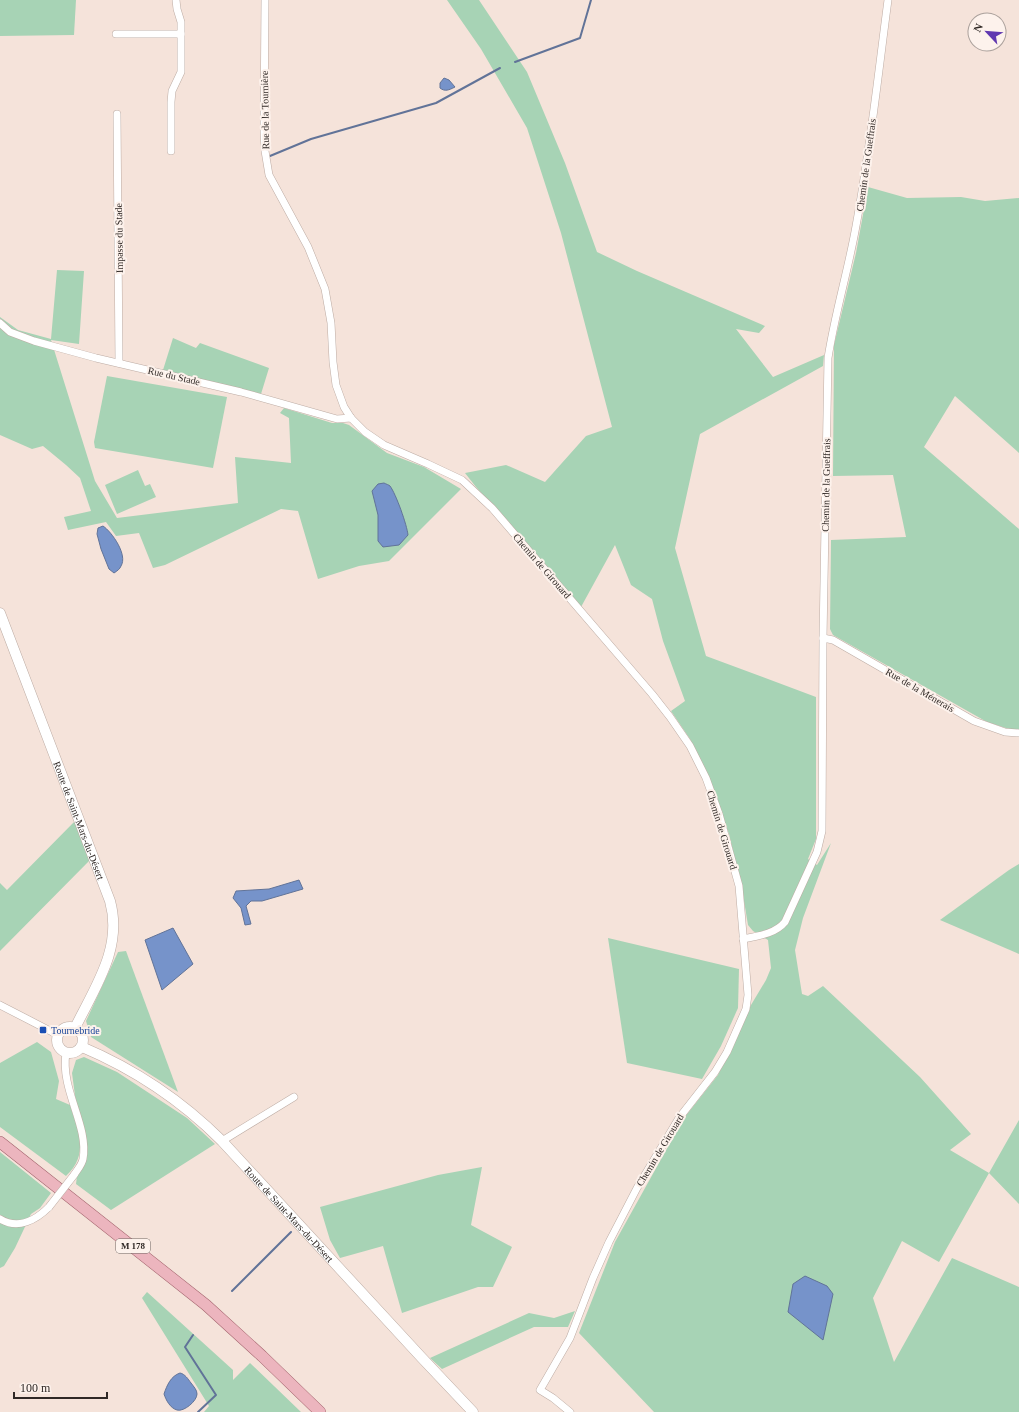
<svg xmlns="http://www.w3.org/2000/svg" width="1019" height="1412" font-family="Georgia,serif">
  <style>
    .green { fill: #a7d3b5 }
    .water { fill: #7693ca; stroke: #617398 }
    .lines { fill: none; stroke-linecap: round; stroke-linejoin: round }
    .stream { stroke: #617398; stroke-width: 2 }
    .street-casing { stroke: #bdaca4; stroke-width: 8 }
    .secondary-casing { stroke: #bdaca4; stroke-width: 11 }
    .primary-casing { stroke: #a2636c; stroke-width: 12 }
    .street { stroke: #fff; stroke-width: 7 }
    .secondary { stroke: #fff; stroke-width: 10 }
    .primary { stroke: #ecb5be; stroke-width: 11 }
    .street-bridge-casing { stroke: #bdaca4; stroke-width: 8; stroke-linecap: butt }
    .street-bridge { stroke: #fff; stroke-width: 7 }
    .transit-dot { fill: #1a4fb4; stroke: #fdf2ec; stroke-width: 1.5 }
    .labels { text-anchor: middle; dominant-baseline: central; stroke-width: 4; stroke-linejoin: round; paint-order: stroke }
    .shield { fill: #fdf2ec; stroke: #6d6561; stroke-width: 1 }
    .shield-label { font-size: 9px; font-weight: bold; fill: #2f2825 }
    .street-label { font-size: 10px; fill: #2f2825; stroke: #fdf2ec }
    .transit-label { font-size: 10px; fill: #164399; stroke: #fdf2ec; text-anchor: start }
  </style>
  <rect width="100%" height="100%" fill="#f5e3da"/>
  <g class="green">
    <path d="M0,0H76L74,35L0,36Z"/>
    <path d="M447,0H479L527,72L565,163L597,252L637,271L765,326L759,333L736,329L773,377L824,355L823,366L700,434L675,548L706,656L816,697V839L808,859L817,865L831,843L803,918L795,950L802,994L808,996L823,986L920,1077L971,1134L950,1150L989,1173L1019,1120V1204L989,1173L939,1262L902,1241L873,1298L894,1362L952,1258L1019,1287V1412H654L579,1333L615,1242L684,1118L718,1075L751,1005L766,980L771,968L768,940L753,931L748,925L742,889L729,834L703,766L690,739L671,711L685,701L663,641L652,599L631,585L615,545L581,607L476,487L465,473L506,465L545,482L586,436L612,427L561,233L527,128L481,49Z"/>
    <path d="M868,187L907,198L961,197L985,201L1019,198V453L955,396L924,447L1019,529V729H1009L987,722L833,635L830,629L831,540L906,537L893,475L833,476L834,345L856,253Z"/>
    <path d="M57,270L84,271L79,344L51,340L95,481L117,518L238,503L235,457L291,463L289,418L280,413L284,408L332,423H343L349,425L387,453L424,467L461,489L389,561L359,566L318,579L298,511L281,509L165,565L153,568L139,533L116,536L106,522L68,530L64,517L91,511L80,478L66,465L43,446L32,449L0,435V317L18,330L51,339Z"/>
    <path d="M173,338L196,348L200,343L269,368L261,394L163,370Z"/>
    <path d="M107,376L227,397L213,468L95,448L94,442Z"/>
    <path d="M138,470L145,486L150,484L156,497L117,514L105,485Z"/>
    <path d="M75,821L90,860L0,951V883L7,890Z"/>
    <path d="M1019,864V954L940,920L1009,870Z"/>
    <path d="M608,938L739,969L738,1008L721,1046L702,1079L627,1063Z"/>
    <path d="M126,951L178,1092L91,1037L86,1021L118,952Z"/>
    <path d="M37,1042L51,1052L59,1081L56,1099L70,1105C79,1132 89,1155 66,1176L0,1127V1063Z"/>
    <path d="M84,1057L117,1072L187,1118L215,1144L111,1210L76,1184L77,1176L84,1164L72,1073L76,1060Z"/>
    <path d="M0,1152L51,1193L40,1208L31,1214L15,1248L4,1266L0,1268Z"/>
    <path d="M482,1167L471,1225L512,1247L493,1287H478L402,1313L383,1246L340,1258L330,1240L320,1207L438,1175Z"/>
    <path d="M147,1292L233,1370V1380L250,1363L301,1412H204L209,1406L142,1298Z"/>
    <path d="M575,1311L568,1327H534L442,1369L430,1358L529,1313L554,1318Z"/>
  </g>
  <g class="water">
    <path d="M444,78L449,80L455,87C449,90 445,92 440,88V83Z"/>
    <path d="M384,483C386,484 389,485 390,486C396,494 407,525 408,535L399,545L383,547L378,541V515L372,491L378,484Z"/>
    <path d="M103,526C112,532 128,555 121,566C120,569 117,571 114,573L109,569L101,549L97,534L98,528Z"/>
    <path d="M299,880L303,889L262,901H251L246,906L251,924L245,925L241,908L233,898L236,891L269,889Z"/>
    <path d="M173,928L193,964L162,990L145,940Z"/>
    <path d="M805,1276L827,1286L833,1294L823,1340L788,1312L793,1284Z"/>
    <path d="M180,1373C185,1374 188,1379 191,1383C194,1387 197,1390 197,1394C197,1401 184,1412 177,1410C170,1408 166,1400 164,1394C167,1385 171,1376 180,1373Z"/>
  </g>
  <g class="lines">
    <g class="stream">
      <path d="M515,62L580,38L591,0"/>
      <path d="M270,156L311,139L436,103L500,68"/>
      <path d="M232,1291L291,1232"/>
      <path d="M193,1335L185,1347L216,1395L198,1412"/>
    </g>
    <g class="street-casing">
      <g id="street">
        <path d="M265,0L264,130L265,151L269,175L308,247L325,289L331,323L333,362L336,385L344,407L351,418L365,432L384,445L428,464L462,480L492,508L652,694L670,717L690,746L706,778L719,814L739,886L748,995L746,1009L727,1052L715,1072L679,1118L637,1188L609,1242L593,1278L570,1338L540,1390L553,1398L570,1412"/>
        <path d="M116,34H181"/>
        <path d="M117,114L119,363"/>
        <path d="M171,151V102L172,91L181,72V22L177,9L176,0"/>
        <path d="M0,323L10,332L34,341L96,358L241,392L337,419L351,418"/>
        <path d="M823,638L833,640L974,721L1005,732L1019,733"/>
        <path d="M743,939C758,936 775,934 785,922L817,852L822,831L823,638L828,358C835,313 848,271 856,226C870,152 878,75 888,0"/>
        <path d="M0,1005L58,1035"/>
        <path d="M66,1053C60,1090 89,1125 83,1159C82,1165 77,1170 74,1175"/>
        <path d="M222,1141L294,1097"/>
        <path d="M0,1219C18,1230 36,1220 49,1207"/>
      </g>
    </g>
    <g class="secondary-casing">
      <g id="secondary">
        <path id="s1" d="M0,613L110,901C123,948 95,987 75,1028"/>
        <circle cx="70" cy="1040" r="13"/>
        <path id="s2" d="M82,1047C134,1069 182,1101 222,1141L422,1358L473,1412"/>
      </g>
    </g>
    <g class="primary-casing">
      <path id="primary" d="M0,1142L206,1305L262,1356L320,1412"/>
    </g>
    <use href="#street" class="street"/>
    <use href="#secondary" class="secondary"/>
    <use href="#primary" class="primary"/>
    <g class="street-bridge-casing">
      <path id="street-bridge" d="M49,1207L74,1175"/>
    </g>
    <use href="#street-bridge" class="street-bridge"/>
  </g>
  <rect class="transit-dot" x="39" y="1026" width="8" height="8" rx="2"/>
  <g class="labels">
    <rect class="shield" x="116" y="1239" width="34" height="14" rx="3"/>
    <g class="shield-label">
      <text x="133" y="1246">M 178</text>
    </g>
    <g class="street-label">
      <text transform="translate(265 110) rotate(-91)">Rue de la Tournière</text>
      <text transform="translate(866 165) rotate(-82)">Chemin de la Gueffrais</text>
      <text transform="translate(119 238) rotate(-91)">Impasse du Stade</text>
      <text transform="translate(174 376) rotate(13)">Rue du Stade</text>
      <text transform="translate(826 485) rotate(-89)">Chemin de la Gueffrais</text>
      <text transform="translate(542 566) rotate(49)">Chemin de Girouard</text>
      <text transform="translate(920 690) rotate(30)">Rue de la Ménerais</text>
      <text stroke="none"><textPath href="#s1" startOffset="222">Route de Saint-Mars-du-Désert</textPath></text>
      <text transform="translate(722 830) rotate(73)">Chemin de Girouard</text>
      <text transform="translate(660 1150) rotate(-59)">Chemin de Girouard</text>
      <text stroke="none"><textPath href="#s2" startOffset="269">Route de Saint-Mars-du-Désert</textPath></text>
    </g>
    <g class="transit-label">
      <text x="51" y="1030">Tournebride</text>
    </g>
  </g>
  <g transform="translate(987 32) rotate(296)"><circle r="19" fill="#fdf2ec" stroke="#aba19c"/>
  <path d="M0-3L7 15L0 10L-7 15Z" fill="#6038b0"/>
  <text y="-6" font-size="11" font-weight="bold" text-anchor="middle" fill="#2f2825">N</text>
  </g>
  <path d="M14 1392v6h93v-6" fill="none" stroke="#2f2825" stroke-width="2"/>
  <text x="20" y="1392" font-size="12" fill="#2f2825" stroke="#fdf2ec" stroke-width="3" paint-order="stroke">100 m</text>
</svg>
